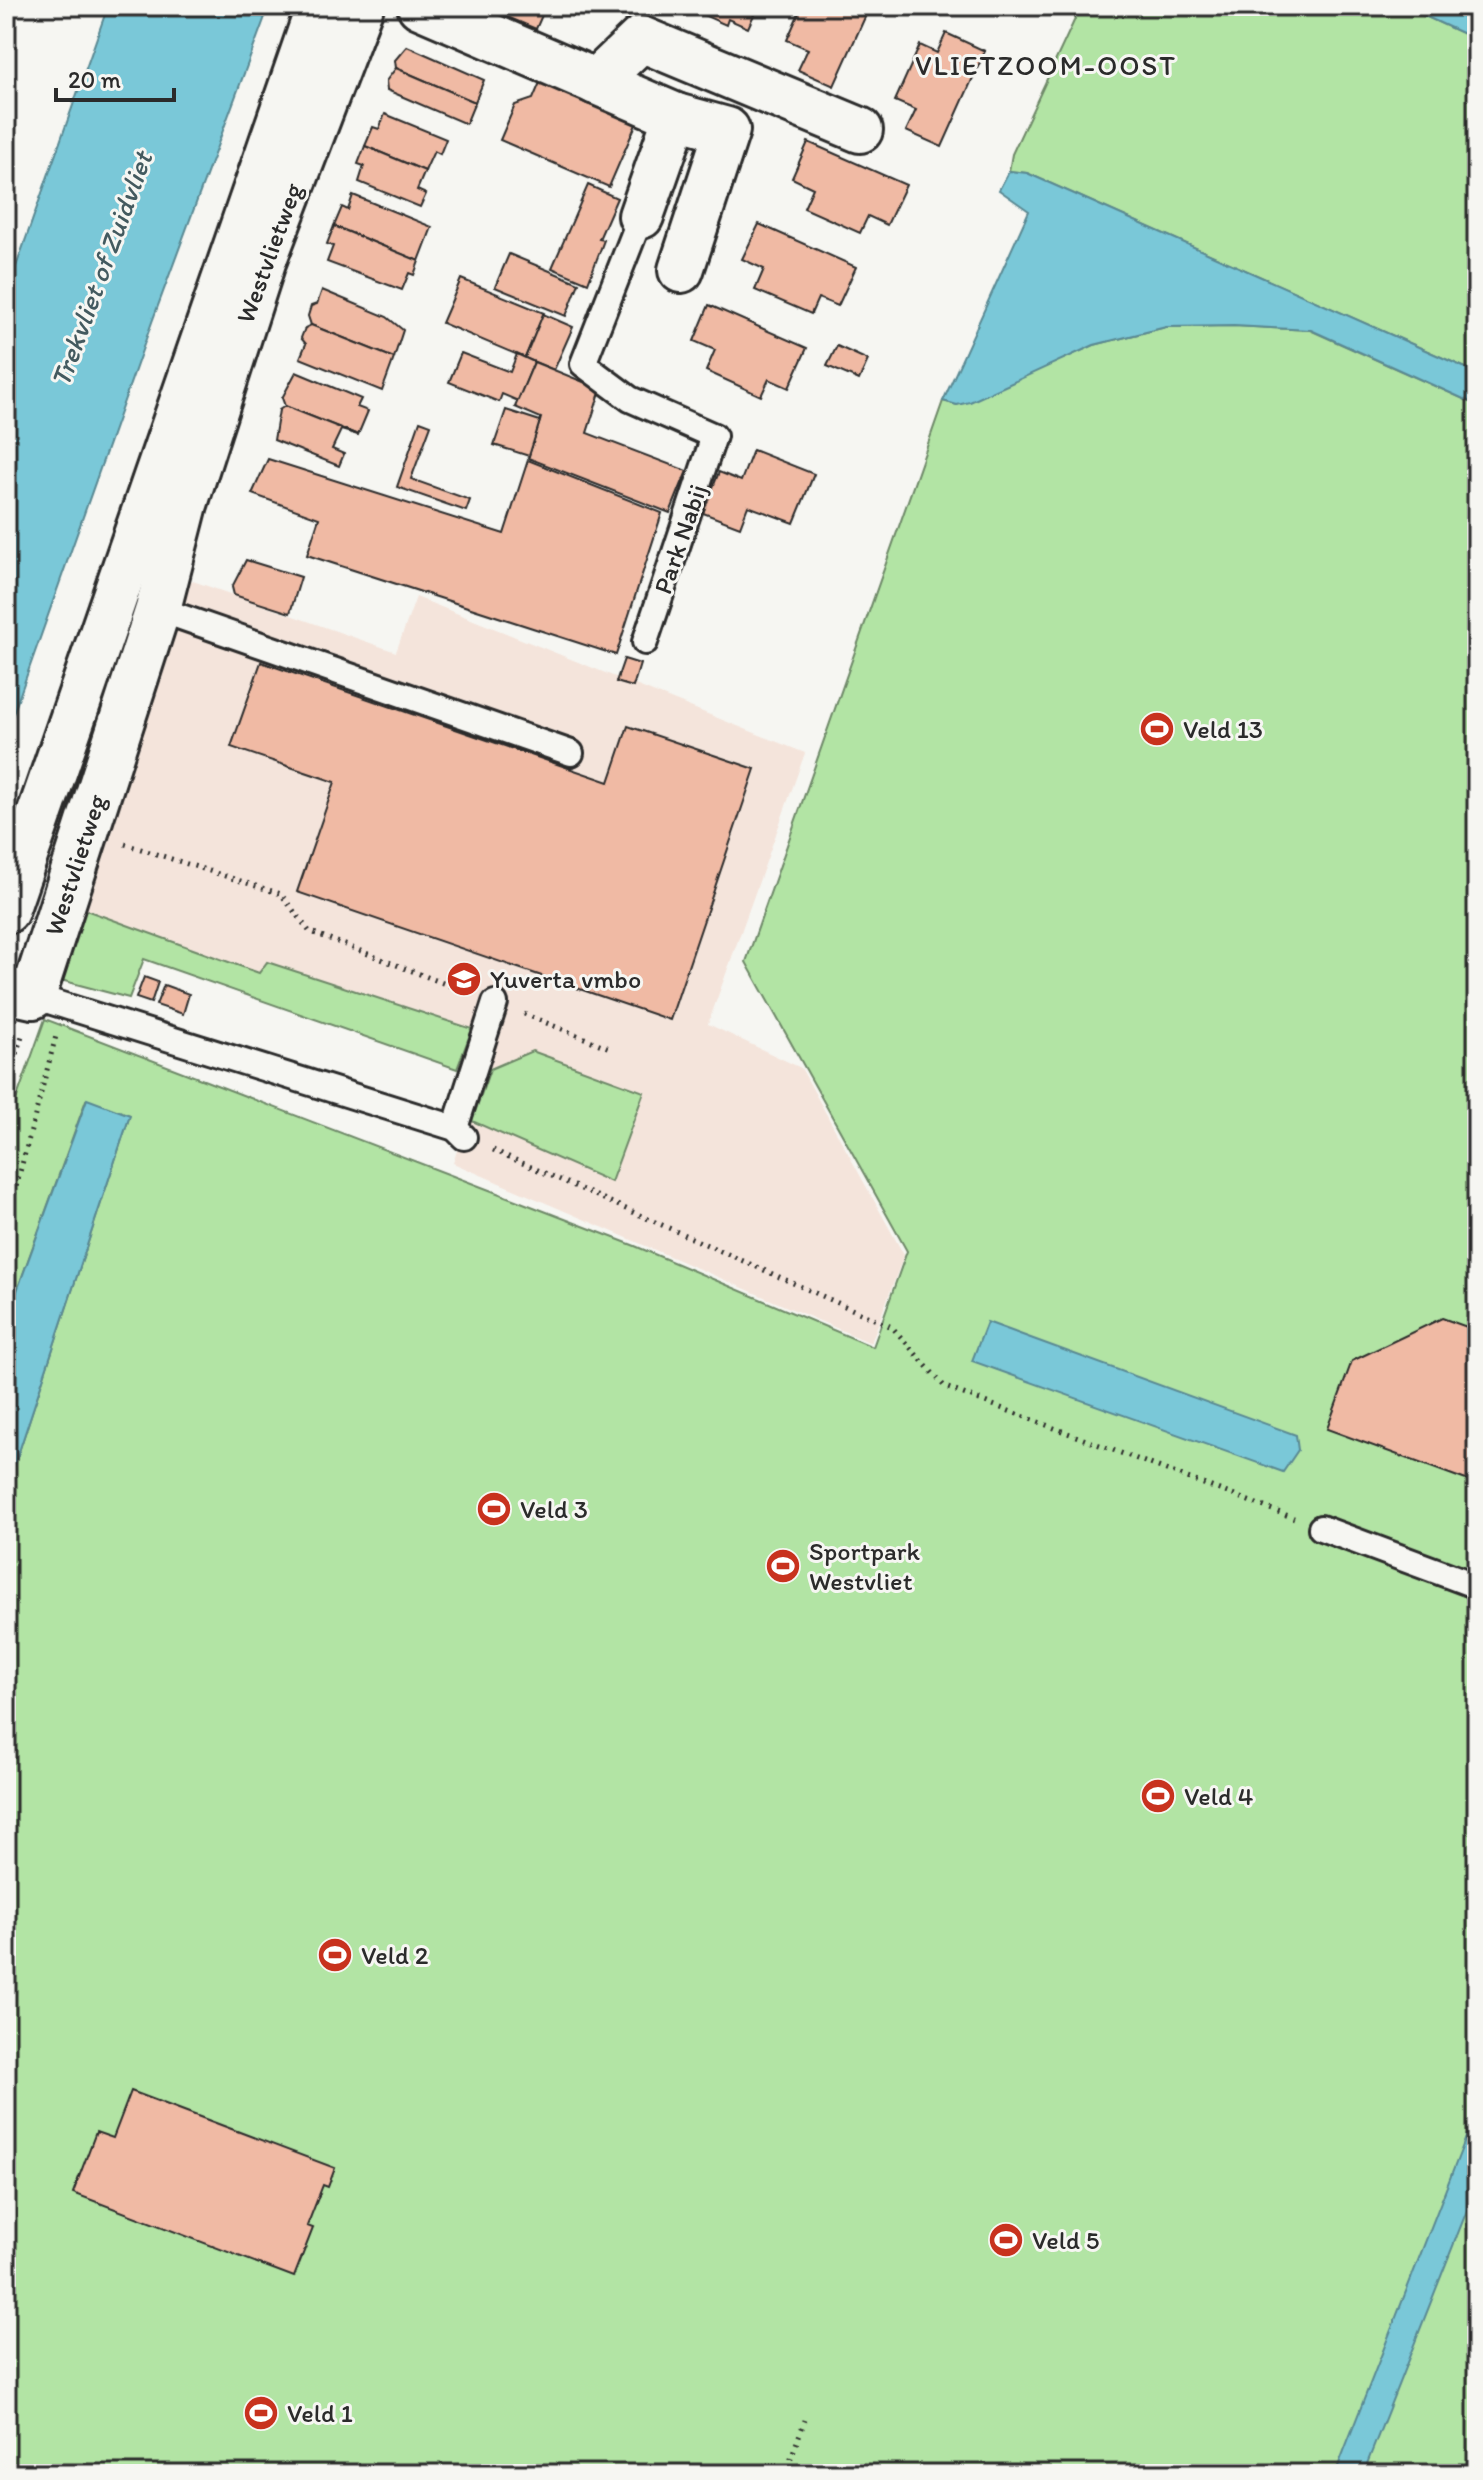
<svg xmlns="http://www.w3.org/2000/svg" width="1483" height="2480" font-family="Itim,sans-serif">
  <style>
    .built { fill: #f4e4db }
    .green { fill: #b2e4a4; stroke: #6e8868; stroke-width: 2 }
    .water { fill: #7ac8d8; stroke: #5a8993; stroke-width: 2 }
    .building { fill: #f0baa4; stroke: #2b2b2b; stroke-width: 2 }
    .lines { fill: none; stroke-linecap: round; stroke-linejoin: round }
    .service-casing { stroke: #2b2b2b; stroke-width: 30 }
    .minor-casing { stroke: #2b2b2b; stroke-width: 50 }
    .tertiary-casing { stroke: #2b2b2b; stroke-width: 50 }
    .path { stroke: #2b2b2b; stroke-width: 5; stroke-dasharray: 2 6; stroke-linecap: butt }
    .service { stroke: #f6f6f2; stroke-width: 24 }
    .minor { stroke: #f6f6f2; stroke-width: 44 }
    .tertiary { stroke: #f6f6f2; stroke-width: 44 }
    .labels { text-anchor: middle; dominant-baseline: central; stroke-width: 6; stroke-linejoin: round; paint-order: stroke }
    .street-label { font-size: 26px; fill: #2b2b2b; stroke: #f6f6f2 }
    .poi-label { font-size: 26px; fill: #2b2b2b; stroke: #f6f6f2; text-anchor: start }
    .neighbourhood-label { font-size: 28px; letter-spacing: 2px; fill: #2b2b2b; stroke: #f6f6f2 }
    .water-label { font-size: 28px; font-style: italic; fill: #435a5f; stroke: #f6f6f2 }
  </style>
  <rect width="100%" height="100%" fill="#f6f6f2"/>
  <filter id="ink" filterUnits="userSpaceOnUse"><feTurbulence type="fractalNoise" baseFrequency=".0125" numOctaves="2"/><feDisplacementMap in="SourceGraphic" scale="16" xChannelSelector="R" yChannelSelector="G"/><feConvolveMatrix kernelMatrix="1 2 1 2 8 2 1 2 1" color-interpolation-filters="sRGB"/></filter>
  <g filter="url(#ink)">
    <path class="built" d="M190,580L396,652L416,597L805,753L708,1024L801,1068L904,1255L871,1343L453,1163L482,1074L71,933Z"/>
    <g class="green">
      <path d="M1081,6H1403L1477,40V373L1027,173L1009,171L1012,154Z"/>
      <path d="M1234,326L1310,330L1477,405V2474H6V1491L130,1115L86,1100L6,1321V1128L45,1019L635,1246L873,1347L907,1251L746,962L943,401L957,405L1094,345L1166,327Z"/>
      <path d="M83,909L259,973L267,962L472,1029L457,1069L144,959L129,998L57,979Z"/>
      <path d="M532,1051L644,1092L611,1182L472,1121L490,1069Z"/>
    </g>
    <g class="water">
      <path d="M108,6H269L152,322L6,734V295Z"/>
      <path d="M1403,6H1448L1477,19V40Z"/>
      <path d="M1009,171L1027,173L1477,373V405L1311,330L1234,326L1166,327L1094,345L970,402L957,405L943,401L1029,211L999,190Z"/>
      <path d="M87,1099L130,1115L6,1491V1321Z"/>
      <path d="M987,1322L1296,1435L1298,1450L1283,1472L972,1361Z"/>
      <path d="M1477,2109V2185L1363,2474H1335Z"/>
    </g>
    <g class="building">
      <path d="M499,6H546L536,29L496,12Z"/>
      <path d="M691,6H758L748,28L728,19L726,25L690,9Z"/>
      <path d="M802,6H870L834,86L798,70L808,49L787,40Z"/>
      <path d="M946,33L985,51L942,147L906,131L916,110L895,101L920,45L937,53Z"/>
      <path d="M407,46L484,80L475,102L396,68L395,60Z"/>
      <path d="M396,68L475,102L466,124L387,90L386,81Z"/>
      <path d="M541,80L637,122L609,187L500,140L515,105L533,99Z"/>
      <path d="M385,114L446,139L440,154L434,151L425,171L365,146L373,127L379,129Z"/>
      <path d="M808,142L906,185L887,225L868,216L860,233L804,208L813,188L792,178Z"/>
      <path d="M365,146L425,171L417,190L426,194L420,207L359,182L364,166L358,164Z"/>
      <path d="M588,185L617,198L599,239L604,240L588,283L552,268Z"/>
      <path d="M353,195L432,227L419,261L334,226L342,207L348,210Z"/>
      <path d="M759,224L856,267L838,306L818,298L811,314L755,290L764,269L742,259Z"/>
      <path d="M334,226L419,261L414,275L409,273L402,290L327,262L333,246L327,244Z"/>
      <path d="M509,254L579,283L566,316L495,287Z"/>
      <path d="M461,279L544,313L525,358L442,323Z"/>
      <path d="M322,290L387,317L403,330L394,358L311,325L308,316L311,306L317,304Z"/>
      <path d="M709,305L807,348L789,388L769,379L761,396L706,371L715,350L694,341Z"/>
      <path d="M543,314L573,327L554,370L525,358Z"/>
      <path d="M311,325L394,358L382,391L300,358L306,344L301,338L305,328Z"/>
      <path d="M837,346L868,360L859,380L827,366Z"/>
      <path d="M461,353L510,372L517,354L534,362L518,401L502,394L499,402L449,382Z"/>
      <path d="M534,362L601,389L587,433L687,471L670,513L528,458L541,418L515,407Z"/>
      <path d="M296,372L361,399L357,407L368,411L358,435L285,406L282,398Z"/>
      <path d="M285,406L358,435L341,430L332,449L344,454L339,466L274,440L279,410Z"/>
      <path d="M506,410L540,421L529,456L494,445Z"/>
      <path d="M420,421L431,425L411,479L470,500L466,511L397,487Z"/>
      <path d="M753,450L814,474L794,523L748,506L740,527L703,513L719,472L741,481Z"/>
      <path d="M268,459L504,534L528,460L662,513L616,655L307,555L319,518L252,494Z"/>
      <path d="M246,560L301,577L290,613L234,595L232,587Z"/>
      <path d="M624,659L640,664L633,687L616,682Z"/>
      <path d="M261,662L609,782L628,726L755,769L670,1020L297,892L335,782L231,747Z"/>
      <path d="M144,977L158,982L151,1003L136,998Z"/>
      <path d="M164,985L189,994L183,1014L156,1005Z"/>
      <path d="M1442,1318L1470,1328L1477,1343V1484L1327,1429L1352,1361Z"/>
      <path d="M131,2091L335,2168L328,2187L323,2185L307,2226L313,2228L294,2277L73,2193L96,2132L113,2138Z"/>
      <path d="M828,2462L860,2474H823Z"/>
    </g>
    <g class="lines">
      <g class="service-casing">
        <g id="service">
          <path d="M641,216L583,364L630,399L714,436L645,642"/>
          <path d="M158,609L571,753"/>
          <path d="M33,996L455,1128L464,1137"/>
          <path d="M455,1128L495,1003"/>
          <path d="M1321,1528L1477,1586"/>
        </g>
      </g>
      <g class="minor-casing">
        <g id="minor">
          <path d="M420,6L676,116L641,216"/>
          <path d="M596,82L641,39L860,130"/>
          <path d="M676,116L727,130L681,270"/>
          <path d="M6,990L33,996L158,609L185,504L263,262L361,6"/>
        </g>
      </g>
      <g class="tertiary-casing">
        <path id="tertiary" d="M6,911L319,6"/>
      </g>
      <g class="path">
        <path d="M125,844L281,894L309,931L466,992"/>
        <path d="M524,1014L612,1049"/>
        <path d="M6,1084L22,1036"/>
        <path d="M493,1150L892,1327L945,1387L1294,1518"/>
        <path d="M6,1225L56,1036"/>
        <path d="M785,2474L805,2420"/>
      </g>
      <use href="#service" class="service"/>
      <use href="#minor" class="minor"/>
      <use href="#tertiary" class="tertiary"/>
    </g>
  </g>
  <defs>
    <g id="stadium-disc" transform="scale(1.8)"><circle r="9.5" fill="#c8321e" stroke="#f6f6f2"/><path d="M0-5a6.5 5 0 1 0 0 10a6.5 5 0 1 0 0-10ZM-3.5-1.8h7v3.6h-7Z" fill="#fff"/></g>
    <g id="school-disc" transform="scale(1.8)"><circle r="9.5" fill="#c8321e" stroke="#f6f6f2"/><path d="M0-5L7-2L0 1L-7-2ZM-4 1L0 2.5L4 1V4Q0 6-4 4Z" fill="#fff"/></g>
  </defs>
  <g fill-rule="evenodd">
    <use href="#stadium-disc" x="1157" y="729"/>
    <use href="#school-disc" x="464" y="979"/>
    <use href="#stadium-disc" x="494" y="1509"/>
    <use href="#stadium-disc" x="783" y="1566"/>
    <use href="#stadium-disc" x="1158" y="1796"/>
    <use href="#stadium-disc" x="335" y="1955"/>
    <use href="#stadium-disc" x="1006" y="2240"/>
    <use href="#stadium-disc" x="261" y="2413"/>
  </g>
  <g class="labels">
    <g class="street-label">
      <text transform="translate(269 253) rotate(-70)">Westvlietweg</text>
      <text transform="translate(680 539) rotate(-71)">Park Nabij</text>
      <text transform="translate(75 865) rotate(-72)">Westvlietweg</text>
    </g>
    <g class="poi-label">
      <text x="1183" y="729">Veld 13</text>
      <text x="490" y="979">Yuverta vmbo</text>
      <text x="520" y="1509">Veld 3</text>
      <text x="809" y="1551">Sportpark<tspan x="809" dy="30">Westvliet</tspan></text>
      <text x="1184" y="1796">Veld 4</text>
      <text x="361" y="1955">Veld 2</text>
      <text x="1032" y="2240">Veld 5</text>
      <text x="287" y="2413">Veld 1</text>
    </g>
    <g class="neighbourhood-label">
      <text x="1046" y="65">VLIETZOOM-OOST</text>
    </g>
    <g class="water-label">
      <text transform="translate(101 269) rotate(-70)">Trekvliet of Zuidvliet</text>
    </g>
  </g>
  <rect width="1483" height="2480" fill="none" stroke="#f6f6f2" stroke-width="32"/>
  <rect x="16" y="16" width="1451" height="2448" fill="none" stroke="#2b2b2b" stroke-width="3" filter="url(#ink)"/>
  <path d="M56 88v12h118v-12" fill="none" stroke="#2b2b2b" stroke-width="4"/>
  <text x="68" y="88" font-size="24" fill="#2b2b2b" stroke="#f6f6f2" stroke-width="6" paint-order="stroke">20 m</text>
</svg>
